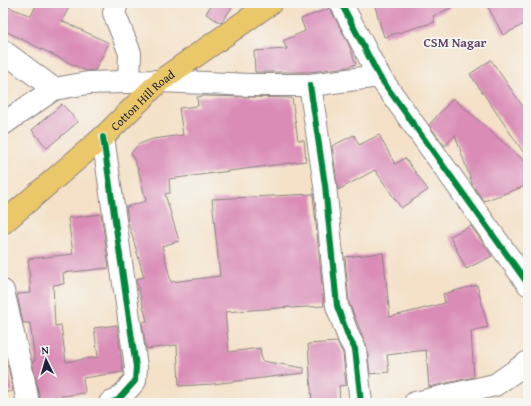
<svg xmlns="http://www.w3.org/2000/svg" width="531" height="406" font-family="'Gentium Book Plus',serif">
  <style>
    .building { fill: #da8cb7 }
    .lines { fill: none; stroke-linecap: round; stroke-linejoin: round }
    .minor-casing { stroke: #8b8282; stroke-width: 24 }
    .major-casing { stroke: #8b8282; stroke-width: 24 }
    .minor { stroke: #fff; stroke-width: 22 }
    .major { stroke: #eac769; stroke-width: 22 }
    .cycleway-casing { stroke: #f6f6f2; stroke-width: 8 }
    .cycleway { stroke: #00873e; stroke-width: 6 }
    .labels { text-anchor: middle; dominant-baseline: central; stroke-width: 3.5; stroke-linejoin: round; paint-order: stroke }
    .street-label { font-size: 12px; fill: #22223b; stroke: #f6f6f2 }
    .neighbourhood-label { font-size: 13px; font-weight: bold; fill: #624766; stroke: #f6f6f2 }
  </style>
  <rect width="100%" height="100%" fill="#f6f6f2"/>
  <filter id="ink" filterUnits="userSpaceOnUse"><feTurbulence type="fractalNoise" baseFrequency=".025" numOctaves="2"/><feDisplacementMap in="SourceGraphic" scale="8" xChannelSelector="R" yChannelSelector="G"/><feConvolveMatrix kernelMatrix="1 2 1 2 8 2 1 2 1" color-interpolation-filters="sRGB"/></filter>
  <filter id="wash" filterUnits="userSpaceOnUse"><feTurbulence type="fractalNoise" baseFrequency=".012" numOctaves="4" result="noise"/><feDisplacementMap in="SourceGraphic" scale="16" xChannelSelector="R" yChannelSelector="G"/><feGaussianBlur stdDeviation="0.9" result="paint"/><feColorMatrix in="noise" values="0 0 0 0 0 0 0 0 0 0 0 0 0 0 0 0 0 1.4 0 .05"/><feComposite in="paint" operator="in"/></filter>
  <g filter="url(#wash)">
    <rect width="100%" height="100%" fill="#f4e1c8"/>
    <g id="blocks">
      <g class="building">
        <path d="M37,3H71L62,21L109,43L95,70L86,71L3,30V5L31,16Z"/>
        <path d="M212,3H235L221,23L206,14Z"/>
        <path d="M374,3H462L433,16L435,22L384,37Z"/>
        <path d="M486,3H528V22L503,35Z"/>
        <path d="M330,8L349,45L356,64L348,67L309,72H255L254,51L287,49L283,41L305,31L301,19Z"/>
        <path d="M491,60L528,114V159L470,74Z"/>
        <path d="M205,96L292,98L298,140H304L306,161L169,179L170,193L165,194L179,241L162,246L171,282L220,276L212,199L313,194L324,306L291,308V307L225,312L229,352L260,348L262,361L304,368V373L213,384L179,386L177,345L146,349L142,322L147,321L136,279L144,277L128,221L126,207L146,201L138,169L131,153L139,144L153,139L183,135L179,108L198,106L197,97Z"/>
        <path d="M453,98L528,164V185L484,201L473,186L455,135L445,146L429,125Z"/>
        <path d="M62,104L78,122L47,148L32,130Z"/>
        <path d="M354,135L359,145L379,135L395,164L405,158L428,190L401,208L375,170L338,190L332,146Z"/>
        <path d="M101,214L109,268L63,273L64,284L53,285L55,326L61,325L66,362L98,357L94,328L117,325L123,372L83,378L85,393L40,399L32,362L35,361L30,323H23L17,294L31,293L28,259L73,254L68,218Z"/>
        <path d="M471,226L492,256L466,269L450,236Z"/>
        <path d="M383,253L390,317L445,303L443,294L477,285L488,327L471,331L474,377L429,387L426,350L387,355L389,372L370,374L367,347L349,303L345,257Z"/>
        <path d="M337,342L343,353L346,385L339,386L340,403H312L308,344Z"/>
        <path d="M8,366L13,391L3,393V367Z"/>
      </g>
    </g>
  </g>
  <g filter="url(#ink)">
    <use href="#blocks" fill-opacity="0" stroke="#8b8282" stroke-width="1"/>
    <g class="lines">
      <g class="minor-casing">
        <g id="minor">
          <path d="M117,3L114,13L130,53L129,82"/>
          <path d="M341,3L379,76L528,284"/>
          <path d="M3,51L54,89"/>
          <path d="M310,85L325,185L337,306L349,338L355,349L361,403"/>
          <path d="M3,124L54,89L88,83L160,81L250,85H310L379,76"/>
          <path d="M103,137L136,367L135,381L118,400L110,403"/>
          <path d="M3,291L23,377L28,403"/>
          <path d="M415,403L495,385L528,362"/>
        </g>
      </g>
      <g class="major-casing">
        <g id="major">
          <path id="s1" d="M3,223L103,137L160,81L271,3"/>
        </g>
      </g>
      <use href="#minor" class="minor"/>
      <use href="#major" class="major"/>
      <g class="cycleway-casing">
        <g id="cycleway">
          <path d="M341,3L379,76L528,284"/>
          <path d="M310,85L325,185L337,306L349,338L355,349L361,403"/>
          <path d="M103,137L136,367L135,381L118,400L110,403"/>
        </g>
      </g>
      <use href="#cycleway" class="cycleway"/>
    </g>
  </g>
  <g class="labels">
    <g class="street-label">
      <text stroke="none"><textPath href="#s1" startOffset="186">Cotton Hill Road</textPath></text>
    </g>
    <g class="neighbourhood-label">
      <text x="455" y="42">CSM Nagar</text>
    </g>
  </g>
  <rect width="531" height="406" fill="none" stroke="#f6f6f2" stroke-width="16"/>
  <g transform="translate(46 360) rotate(355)" stroke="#f6f6f2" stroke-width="3" paint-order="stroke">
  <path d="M0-3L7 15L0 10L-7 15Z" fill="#22223b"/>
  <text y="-6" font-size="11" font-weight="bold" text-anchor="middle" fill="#22223b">N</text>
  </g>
</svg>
